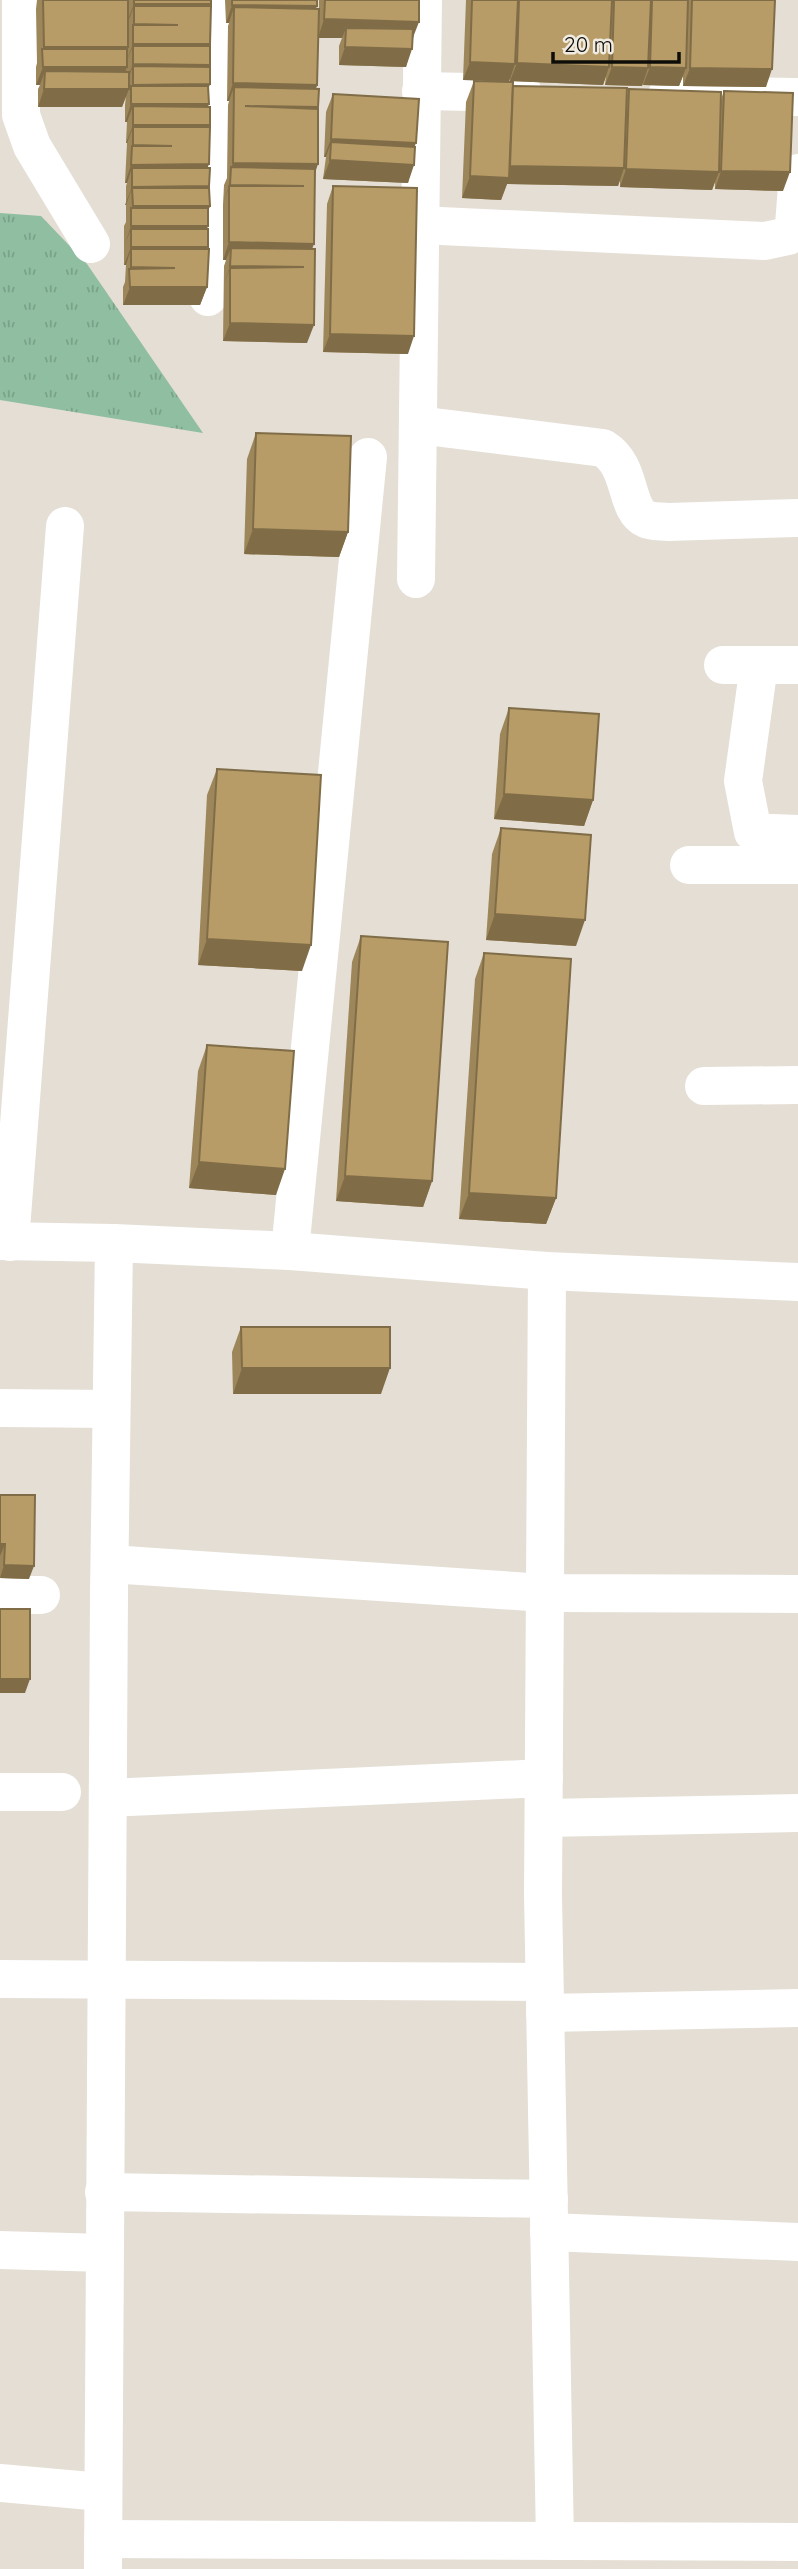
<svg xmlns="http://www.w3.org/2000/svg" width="798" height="2569" font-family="Quicksand,sans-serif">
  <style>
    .park { fill: url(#park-tufts) }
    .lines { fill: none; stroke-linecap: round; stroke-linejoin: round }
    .minor { stroke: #fff; stroke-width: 38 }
    .wall { fill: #9d8659 }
    .shaded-wall { fill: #806d48 }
    .building { fill: #b79c67; stroke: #806d48; stroke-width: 2 }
  </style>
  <defs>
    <pattern id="park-tufts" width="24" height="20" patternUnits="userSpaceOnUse" patternTransform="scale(1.75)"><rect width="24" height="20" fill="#8fbea1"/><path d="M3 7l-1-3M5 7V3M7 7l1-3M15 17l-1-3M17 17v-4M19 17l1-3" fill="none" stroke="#7aa289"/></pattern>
  </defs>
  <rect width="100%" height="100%" fill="#e4ded4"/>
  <path class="park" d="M0,213L41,216L87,264L203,433L0,400Z"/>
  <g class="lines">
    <g class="minor">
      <path d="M21,0V115L32,146L91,244"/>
      <path d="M421,91L523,93"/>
      <path d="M667,95L798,97"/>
      <path d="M419,225L765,241L788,236L794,225L798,173"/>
      <path d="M208,297L212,0"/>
      <path d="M418,425L603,448C633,466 624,509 646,519C652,522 661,521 668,522L798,518"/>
      <path d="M416,579L423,0"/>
      <path d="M723,665H798"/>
      <path d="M759,665L743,781L753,832L798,834"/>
      <path d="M689,865H798"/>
      <path d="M704,1086L798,1085"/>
      <path d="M0,1241L114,1243L290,1251L547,1271L798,1282"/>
      <path d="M10,1242L65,526"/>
      <path d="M290,1251L368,457"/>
      <path d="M547,1271L543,1895L555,2541"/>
      <path d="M0,1408L111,1409"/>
      <path d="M110,1564L545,1593L798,1594"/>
      <path d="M0,1595H41"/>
      <path d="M0,1792H62"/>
      <path d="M108,1798L544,1778"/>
      <path d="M544,1818L798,1813"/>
      <path d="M0,1979L544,1982"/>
      <path d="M545,2013L798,2008"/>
      <path d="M104,2192L549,2199"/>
      <path d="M549,2232L798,2242"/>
      <path d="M0,2250L104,2253"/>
      <path d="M0,2483L102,2492"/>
      <path d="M103,2539L798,2542"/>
      <path d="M103,2569L109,1594L114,1243"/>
    </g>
  </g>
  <g class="wall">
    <path d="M37,0H211L209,46L210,84L208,89V107L209,127L207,168L210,206L208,211L207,229V287L200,305H123V287L125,282L126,265H124V226L126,222V186L127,183H125L127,143H126L127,122H125V105L126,96L122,107H38V89L40,85H36V67L37,63L36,9Z"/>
    <path d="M225,0H317L315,9H319V0H419L413,39L406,67L339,65V46L342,38H318L317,85L316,89L318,107L307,343L223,341L224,266L226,260H223V205L224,185L227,178L228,105L229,101H227L228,26L229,23H226Z"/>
    <path d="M466,0H775L766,87L683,86V76L679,86L643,85V82L642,86L605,85L606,76L603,85L510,81V78L463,80Z"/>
    <path d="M474,81L513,86L627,95L629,89L720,102L724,91L783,191L715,189V181L712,190L620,187V180L618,186L507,184L501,200L462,198L466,102Z"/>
    <path d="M333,94L414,147L408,183L323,179L326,157H324L326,112Z"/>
    <path d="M333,186L408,354L323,352L327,204Z"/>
    <path d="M256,433L348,532L339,557L244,554L247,459Z"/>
    <path d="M509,708L593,800L584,826L494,819L500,734Z"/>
    <path d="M217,769L302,971L198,965L207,795Z"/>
    <path d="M501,828L576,946L486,940L492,854Z"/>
    <path d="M361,936L432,1181L423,1207L336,1201L352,962Z"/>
    <path d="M484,953L556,1198L546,1224L459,1219L475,979Z"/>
    <path d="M207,1045L276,1195L189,1188L198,1071Z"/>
    <path d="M241,1327L381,1394H233L232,1352Z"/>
    <path d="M0,1495L29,1579L0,1578Z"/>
  </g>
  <g class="shaded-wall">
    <path d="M134,4H211L204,22L134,6L128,22H127Z"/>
    <path d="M232,5L317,6L310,24L234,7L229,23H226Z"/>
    <path d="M324,19L419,22L412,40L346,28L342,38H318Z"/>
    <path d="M133,44H210L204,62L133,46L126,62Z"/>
    <path d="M44,47H128L122,65L42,51Z"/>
    <path d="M345,47L412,49L406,67L339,65Z"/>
    <path d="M470,62L515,64L509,82L463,80Z"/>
    <path d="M517,63L609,67L603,85L510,81Z"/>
    <path d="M133,64L210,65L203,83L133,66L127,82H126Z"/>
    <path d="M43,67H127L120,85L45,71L40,85H36Z"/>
    <path d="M612,67L648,68L642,86L605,85Z"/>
    <path d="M650,67L686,68L679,86L643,85Z"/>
    <path d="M690,68L772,69L766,87L683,86Z"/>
    <path d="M233,83L317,85L311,103L234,87L229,101H227Z"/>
    <path d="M210,84L203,102L131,89L133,85Z"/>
    <path d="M44,89H129L122,107H38Z"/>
    <path d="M131,104H209L202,122L133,106L127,122H125Z"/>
    <path d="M133,125H210L203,143L133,127L127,143H126Z"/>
    <path d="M331,139L416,143L409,161L331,142L326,157H324Z"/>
    <path d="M330,160L414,165L408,183L323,179Z"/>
    <path d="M233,163L318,164L312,182L230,171Z"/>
    <path d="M209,164L202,183L132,168L127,183H125L131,165Z"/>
    <path d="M510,166L624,168L618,186L507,184L501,200L462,198L470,176Z"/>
    <path d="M626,169L719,172L712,190L620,187Z"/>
    <path d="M721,171L790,172L783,191L715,189Z"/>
    <path d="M230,185L304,186H229L223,203Z"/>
    <path d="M209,186L202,204L132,188L126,205H125L132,187Z"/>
    <path d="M133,206H210L203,224L131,211Z"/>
    <path d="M131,226H208L202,244L131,229L125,244Z"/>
    <path d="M229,242L314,244L307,262L231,248L226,260H223Z"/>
    <path d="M131,247H208L202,265L131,249L126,265H124Z"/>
    <path d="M230,266L304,267L230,268L224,284Z"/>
    <path d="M130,287H207L200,305H123Z"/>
    <path d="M230,323L314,325L307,343L223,341Z"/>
    <path d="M330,334L414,336L408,354L323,352Z"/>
    <path d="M253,529L348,532L339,557L244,554Z"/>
    <path d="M504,794L593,800L584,826L494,819Z"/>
    <path d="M495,914L585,920L576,946L486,940Z"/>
    <path d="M207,939L311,945L302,971L198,965Z"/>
    <path d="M199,1162L285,1169L276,1195L189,1188Z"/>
    <path d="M345,1176L432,1181L423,1207L336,1201Z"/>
    <path d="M469,1193L556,1198L546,1224L459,1219Z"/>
    <path d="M242,1368H390L381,1394H233Z"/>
    <path d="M0,1544H5L0,1556Z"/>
    <path d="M4,1565L34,1566L29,1579L0,1578Z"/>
    <path d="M0,1679H30L25,1693H0Z"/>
  </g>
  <g class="building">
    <path d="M43,0H128V47H44Z"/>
    <rect x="134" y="0" width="77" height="4"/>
    <path d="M232,0H317V6L232,5Z"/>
    <path d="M325,0H419V22L324,19Z"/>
    <path d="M472,0H518L515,64L470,62Z"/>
    <path d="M519,0H612L609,67L517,63Z"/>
    <path d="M614,0H651L648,68L612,67Z"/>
    <path d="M652,0H688L686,68L650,67Z"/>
    <path d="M692,0H775L772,69L690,68Z"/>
    <path d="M134,6H211L210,44H133V25H178L134,24Z"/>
    <path d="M234,7L319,9L317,85L233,83Z"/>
    <path d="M346,28L413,29L412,49L345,47Z"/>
    <path d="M133,46H210V65L133,64Z"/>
    <path d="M42,49H127V67H43Z"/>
    <path d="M133,66L210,67V84L133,85Z"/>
    <path d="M45,71L129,72V89H44Z"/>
    <path d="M474,81L513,82L509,178L470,176Z"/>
    <path d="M131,86H208L209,104H131Z"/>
    <path d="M513,86L627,88L624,168L510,166Z"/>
    <path d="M234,87L319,89L318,107L245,106L318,109V164L233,163Z"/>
    <path d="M629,89L721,92L719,172L626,169Z"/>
    <path d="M724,91L793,93L790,172L721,171Z"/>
    <path d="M333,94L419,99L416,143L331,139Z"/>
    <path d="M133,106L210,107V125H133Z"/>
    <path d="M133,127H210L209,164L131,165L132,146H172L133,145Z"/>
    <path d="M331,142L415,147L414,165L330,160Z"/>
    <path d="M231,167L315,169L314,244L229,242V186H304L230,185Z"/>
    <path d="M132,168H210L209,186L132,187Z"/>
    <path d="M333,186L417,188L414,336L330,334Z"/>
    <path d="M132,188H209L210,206H133Z"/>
    <rect x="131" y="208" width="77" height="18"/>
    <rect x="131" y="229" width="77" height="18"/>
    <path d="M231,248L315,249L314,325L230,323V268L304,267L230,266Z"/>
    <path d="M131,249H209L207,287H130L129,269L175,268L131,267Z"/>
    <path d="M256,433L351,436L348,532L253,529Z"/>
    <path d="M509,708L599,714L593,800L504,794Z"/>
    <path d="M217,769L321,775L311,945L207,939Z"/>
    <path d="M501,828L591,835L585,920L495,914Z"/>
    <path d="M361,936L448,942L432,1181L345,1176Z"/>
    <path d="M484,953L571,959L556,1198L469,1193Z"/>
    <path d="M207,1045L294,1051L285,1169L199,1162Z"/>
    <path d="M241,1327H390V1368H242Z"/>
    <path d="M0,1495H35L34,1566L4,1565L5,1544H0Z"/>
    <rect x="0" y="1609" width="30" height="70"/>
  </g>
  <path d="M553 52v10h126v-10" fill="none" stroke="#0e0c09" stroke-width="3.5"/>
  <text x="564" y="52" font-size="21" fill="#0e0c09" stroke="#f1ece1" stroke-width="5" paint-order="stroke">20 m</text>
</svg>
